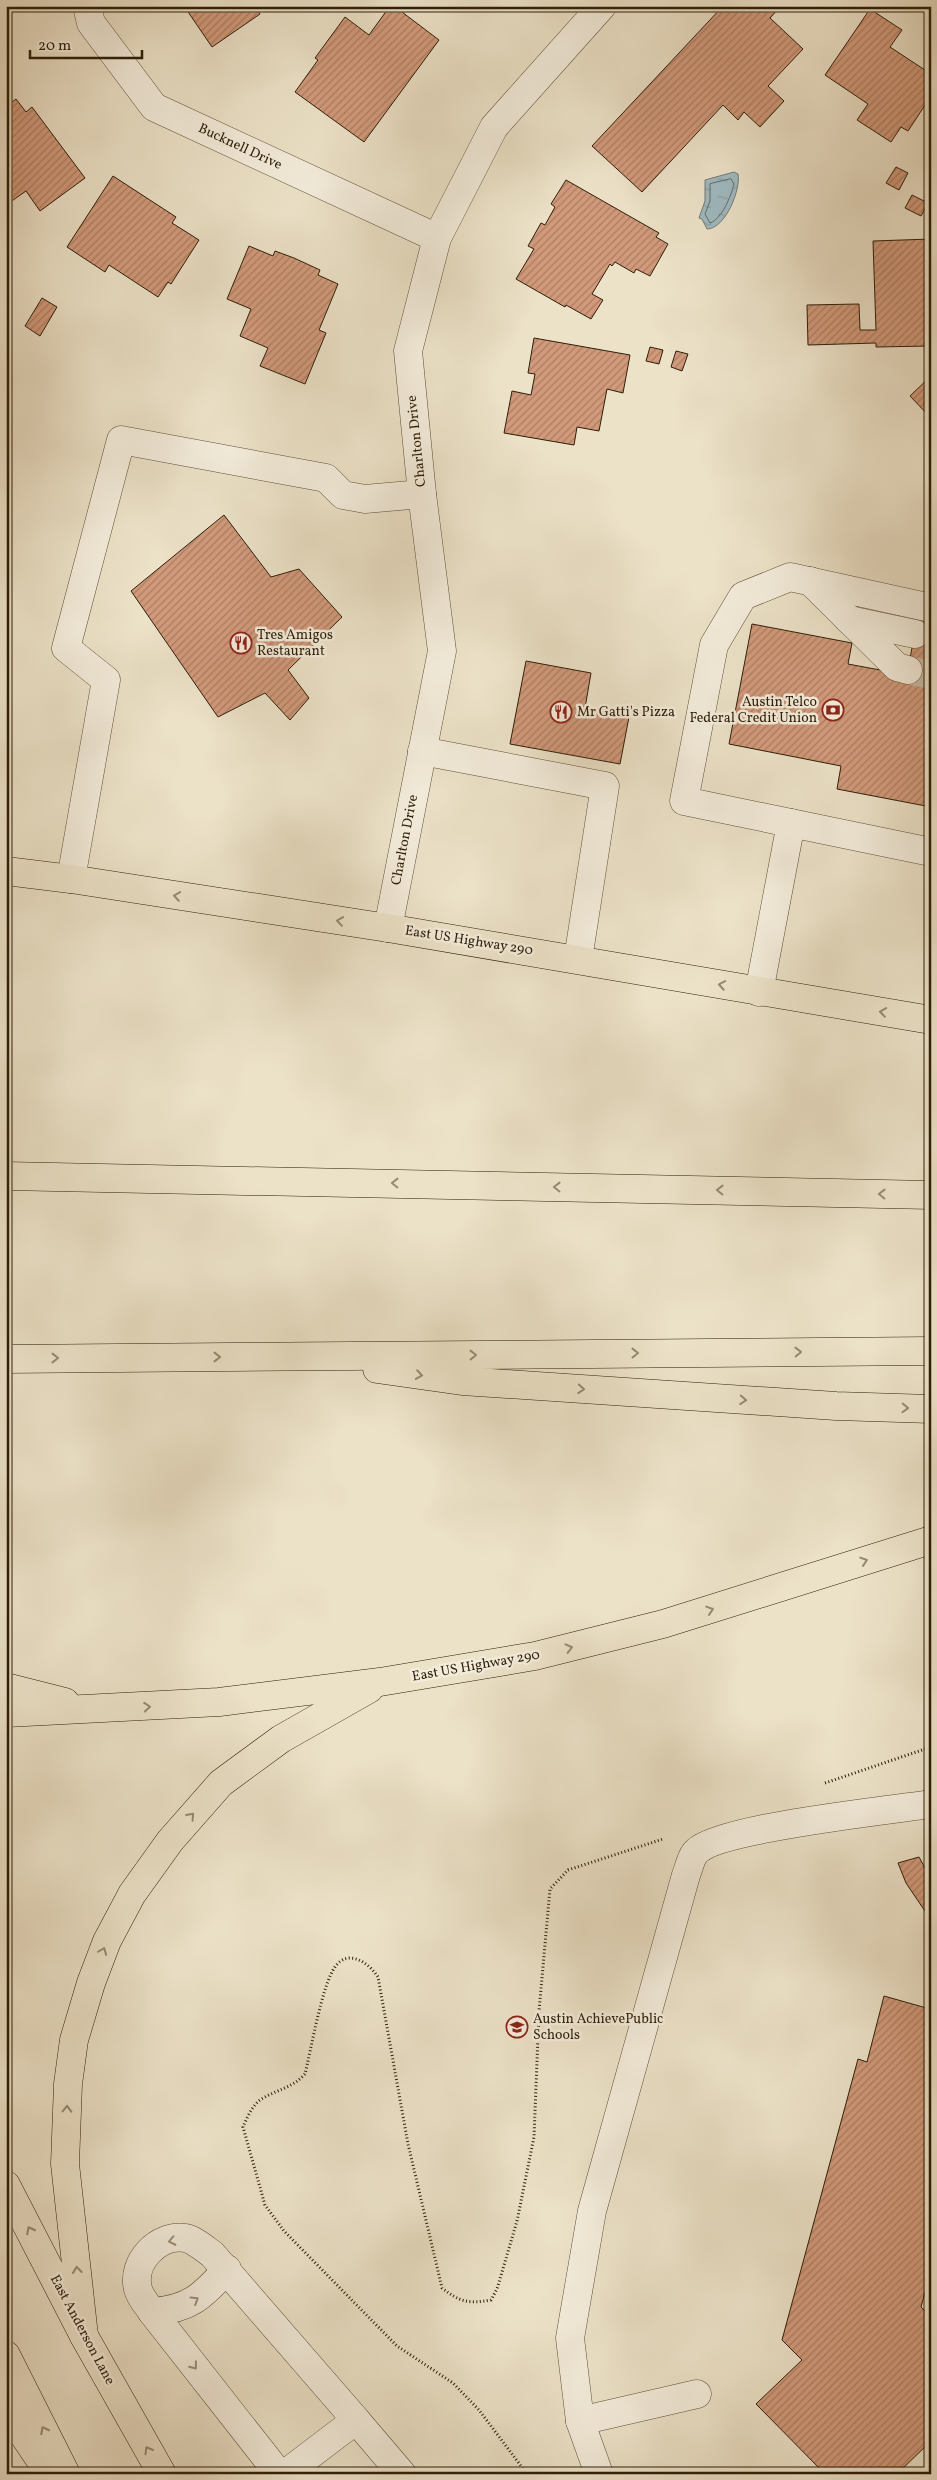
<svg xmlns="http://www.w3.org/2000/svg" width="937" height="2480" font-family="Vollkorn,serif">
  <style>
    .water { fill: url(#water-ripples); stroke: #717c77 }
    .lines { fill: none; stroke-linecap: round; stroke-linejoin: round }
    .shore { stroke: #666c64; stroke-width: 1 }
    .building { fill: url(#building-hatch); stroke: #2d1e08 }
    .minor-tunnel { stroke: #c6bba2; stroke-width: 28; stroke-dasharray: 28 14; stroke-linecap: butt }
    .minor-casing { stroke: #5d4f38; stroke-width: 29 }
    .major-casing { stroke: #2d1e08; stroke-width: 29 }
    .highway-casing { stroke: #2d1e08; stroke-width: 29 }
    .path { stroke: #2d1e08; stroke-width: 3; stroke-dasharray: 1 2.5; stroke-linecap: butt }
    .minor { stroke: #f3ecdb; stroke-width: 28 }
    .major { stroke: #ece2c8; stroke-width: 28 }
    .highway { stroke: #ece2c8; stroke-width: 28 }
    .oneway { stroke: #968a72 }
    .oneway2 { stroke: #9a8f7c }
    .labels { text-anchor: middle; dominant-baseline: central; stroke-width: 5; stroke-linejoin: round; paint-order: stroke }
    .street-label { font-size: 14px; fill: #2d1e08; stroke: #f3ecdb }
    .poi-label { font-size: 14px; fill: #2d1e08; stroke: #f3ecdb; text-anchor: start }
  </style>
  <defs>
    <pattern id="water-ripples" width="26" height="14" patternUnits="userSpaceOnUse" patternTransform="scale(1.25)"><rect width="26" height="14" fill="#9fbac1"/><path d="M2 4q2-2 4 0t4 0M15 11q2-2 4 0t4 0" fill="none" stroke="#899fa4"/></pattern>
    <pattern id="building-hatch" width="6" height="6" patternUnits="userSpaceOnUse" patternTransform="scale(1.25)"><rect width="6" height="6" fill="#d29a7b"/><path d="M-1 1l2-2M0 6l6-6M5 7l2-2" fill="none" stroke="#ab7d63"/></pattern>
  </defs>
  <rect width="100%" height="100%" fill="#ece2c8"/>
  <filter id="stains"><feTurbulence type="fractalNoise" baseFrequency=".004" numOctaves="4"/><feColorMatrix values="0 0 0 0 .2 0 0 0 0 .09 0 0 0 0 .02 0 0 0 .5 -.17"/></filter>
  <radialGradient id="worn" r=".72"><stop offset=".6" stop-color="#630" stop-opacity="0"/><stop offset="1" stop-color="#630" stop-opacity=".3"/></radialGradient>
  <path class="water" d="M734,172L738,174C741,190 725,229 707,229L702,219L699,218L705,201V180Z"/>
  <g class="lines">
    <path class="shore" d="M731,179L734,184C731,196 722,219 710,223L705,214L710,201V184Z"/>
  </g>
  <g class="building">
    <path d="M184,6H255L260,14L212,47Z"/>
    <path d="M390,6H394L439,40L364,142L295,92L318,60L315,58L345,17L369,35Z"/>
    <path d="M723,6H781L770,18L803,49L768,86L784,101L760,127L744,112L738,120L723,105L642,192L592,146Z"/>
    <path d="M870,9L902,30L890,47L931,74V96L908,131L901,127L891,142L857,120L868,104L825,75Z"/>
    <path d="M16,99L26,112L32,107L85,178L40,211L26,191L6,205V107Z"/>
    <path d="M896,167L908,173L899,190L886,183Z"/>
    <path d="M113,176L176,217L172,223L199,240L171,284L168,282L158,297L109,265L105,272L67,247Z"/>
    <path d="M566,180L659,233L656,237L668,244L650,276L636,269L634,273L615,262L612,266L610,264L592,294L603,300L591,319L566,305L565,307L516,279L534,249L528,246L541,223L545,225L555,207L551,204Z"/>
    <path d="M912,195L928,203L921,216L905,208Z"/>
    <path d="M931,239L930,346L876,347V343L808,345L807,305L859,304L860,330H876L873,241Z"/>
    <path d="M249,246L273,256L275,251L294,258L320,270L318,275L338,284L319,330L326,333L305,384L260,366L268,348L240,336L251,309L227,299Z"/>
    <path d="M42,298L57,307L40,336L25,326Z"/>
    <path d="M534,338L630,355L623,393L607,389L599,431L577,427L574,445L504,433L512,391L531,395L535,374L528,373Z"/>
    <path d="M650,347L663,350L659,364L646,361Z"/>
    <path d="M676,351L688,354L682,371L671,367Z"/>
    <path d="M931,376V418L910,396Z"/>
    <path d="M224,515L271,577L299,569L342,617L288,670L309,698L290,720L265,693L218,717L131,591Z"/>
    <path d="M918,615L931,618V807L837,789L841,766L729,744L752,624L852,643L848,664L907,675Z"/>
    <path d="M526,661L591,673L585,708L629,717L620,764L510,744Z"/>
    <path d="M919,1857L931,1879V1920L906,1883L898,1863Z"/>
    <path d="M884,1996L930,2009L926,2025L931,2027V2270L921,2307L931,2317V2441L897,2474H825L756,2404L802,2360L782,2340L858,2059L867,2062Z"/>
  </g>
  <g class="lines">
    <path class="minor-tunnel" d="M908,670L931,675"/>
    <g class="minor-casing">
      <g id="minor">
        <path d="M87,6L91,23L154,107L437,238"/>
        <path d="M810,581L897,667L908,670"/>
        <path d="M931,608L790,577L743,596L714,645L684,801L931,852"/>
        <path d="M849,620L915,634"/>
        <path d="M422,751L605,786L578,959"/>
        <path d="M71,879L106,680L66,648L121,440L326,478L343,495L365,499L422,494"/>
        <path d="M388,928L442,651L422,494L408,351L437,238L494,127L602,6"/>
        <path d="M759,992L791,823"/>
        <path d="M152,2312C190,2309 203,2296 227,2269"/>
        <path d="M580,2421L697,2394"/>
        <path d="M279,2474L152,2312C148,2306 140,2297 138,2289C131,2262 158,2234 185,2238C193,2239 205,2249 212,2254L356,2420"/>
        <path d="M285,2474L356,2420L402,2474"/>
        <path d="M599,2474L580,2421L570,2338L592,2211L686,1875C689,1868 691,1856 697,1851C720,1828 890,1810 931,1804"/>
      </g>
    </g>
    <g class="major-casing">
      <g id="major">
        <path d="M6,871L71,879L388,928L931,1020"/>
        <path d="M6,1687L65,1702"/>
        <path d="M6,1713L219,1702L380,1682L535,1656L663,1624L931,1540"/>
        <path d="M6,2185L84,2336L162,2474"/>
        <path d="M84,2336L65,2164L68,2084L74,2040L91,1983L107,1941L132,1894L170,1841L221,1783L281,1739L369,1689"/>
      </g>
    </g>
    <g class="highway-casing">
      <g id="highway">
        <path d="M6,1176L931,1195"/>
        <path d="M6,1359L931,1351"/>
        <path d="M377,1369L462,1381L836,1406L931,1409"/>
        <path d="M6,2355L66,2474"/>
        <path d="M6,2409L49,2473"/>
      </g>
    </g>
    <g class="path">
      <path d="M825,1783L931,1747"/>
      <path d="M527,2474L479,2410L453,2383L397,2346L284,2231L265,2205L243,2127C247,2118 252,2106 260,2100C275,2090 293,2088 305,2074C311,2050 322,1985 335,1967C348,1948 369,1963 378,1977L408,2144L442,2288C460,2302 468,2304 491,2300L497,2289L517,2221L534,2137L539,2011L550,1889L568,1870L663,1839"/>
    </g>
    <use href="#minor" class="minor"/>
    <use href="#major" class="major"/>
    <use href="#highway" class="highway"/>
  </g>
  <defs><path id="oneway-chevron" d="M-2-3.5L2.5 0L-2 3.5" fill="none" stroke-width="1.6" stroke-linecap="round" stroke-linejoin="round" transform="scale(1.25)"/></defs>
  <g class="oneway">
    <use href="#oneway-chevron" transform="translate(177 896) rotate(-171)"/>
    <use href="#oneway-chevron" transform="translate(340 921) rotate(-172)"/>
    <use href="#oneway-chevron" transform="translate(722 985) rotate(-170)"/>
    <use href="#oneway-chevron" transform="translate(883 1012) rotate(-171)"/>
    <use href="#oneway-chevron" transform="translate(395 1183) rotate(-179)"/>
    <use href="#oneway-chevron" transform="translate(557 1187) rotate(-179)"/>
    <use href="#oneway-chevron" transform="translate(720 1190) rotate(-179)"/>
    <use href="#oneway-chevron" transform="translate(882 1194) rotate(-179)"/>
    <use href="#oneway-chevron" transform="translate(798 1352) rotate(-1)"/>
    <use href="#oneway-chevron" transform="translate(635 1353) rotate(-1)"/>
    <use href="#oneway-chevron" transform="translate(473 1355) rotate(-1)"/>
    <use href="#oneway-chevron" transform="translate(217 1357)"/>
    <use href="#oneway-chevron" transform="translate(55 1358)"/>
    <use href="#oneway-chevron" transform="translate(419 1375) rotate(8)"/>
    <use href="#oneway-chevron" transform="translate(581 1389) rotate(4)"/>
    <use href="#oneway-chevron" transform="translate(743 1400) rotate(4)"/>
    <use href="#oneway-chevron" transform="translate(905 1408) rotate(2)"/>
    <use href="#oneway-chevron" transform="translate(864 1561) rotate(-18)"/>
    <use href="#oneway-chevron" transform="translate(710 1610) rotate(-18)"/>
    <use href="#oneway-chevron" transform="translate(569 1648) rotate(-14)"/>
    <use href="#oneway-chevron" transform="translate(147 1707) rotate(-4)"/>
    <use href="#oneway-chevron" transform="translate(191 1816) rotate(-48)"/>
    <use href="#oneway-chevron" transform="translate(103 1951) rotate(-69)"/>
    <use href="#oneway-chevron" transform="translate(67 2109) rotate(-88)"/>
    <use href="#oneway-chevron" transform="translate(30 2230) rotate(-117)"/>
    <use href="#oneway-chevron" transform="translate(77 2270) rotate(-96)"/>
    <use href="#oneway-chevron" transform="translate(44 2430) rotate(-117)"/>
    <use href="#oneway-chevron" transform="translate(148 2450) rotate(-120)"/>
  </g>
  <g class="oneway2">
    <use href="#oneway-chevron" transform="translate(172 2241) rotate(168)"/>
    <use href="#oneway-chevron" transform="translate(195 2300) rotate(-32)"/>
    <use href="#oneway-chevron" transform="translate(194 2366) rotate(52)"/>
  </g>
  <defs>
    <g id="restaurant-ring" transform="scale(1.125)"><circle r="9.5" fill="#f3ecdb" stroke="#8f2418" stroke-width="1.5"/><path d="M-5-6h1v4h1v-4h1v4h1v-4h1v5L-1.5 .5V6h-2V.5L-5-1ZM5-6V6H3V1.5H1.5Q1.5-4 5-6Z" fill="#8f2418"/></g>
    <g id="bank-ring" transform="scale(1.125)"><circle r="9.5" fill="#f3ecdb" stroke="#8f2418" stroke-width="1.5"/><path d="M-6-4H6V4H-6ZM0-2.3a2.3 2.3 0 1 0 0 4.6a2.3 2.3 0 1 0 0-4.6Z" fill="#8f2418"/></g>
    <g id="school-ring" transform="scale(1.125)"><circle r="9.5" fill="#f3ecdb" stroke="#8f2418" stroke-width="1.5"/><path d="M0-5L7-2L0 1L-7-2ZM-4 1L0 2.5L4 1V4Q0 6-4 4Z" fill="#8f2418"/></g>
  </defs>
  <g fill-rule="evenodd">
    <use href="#restaurant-ring" x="241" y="643"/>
    <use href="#bank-ring" x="833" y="710"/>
    <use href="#restaurant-ring" x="561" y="712"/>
    <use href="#school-ring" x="517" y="2027"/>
  </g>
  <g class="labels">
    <g class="street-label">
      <text transform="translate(240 147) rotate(25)">Bucknell Drive</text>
      <text transform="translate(417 441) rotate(-96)">Charlton Drive</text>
      <text transform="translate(405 840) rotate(-79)">Charlton Drive</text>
      <text transform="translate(469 941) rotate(9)">East US Highway 290</text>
      <text transform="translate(476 1666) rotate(-10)">East US Highway 290</text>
      <text transform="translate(82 2330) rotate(62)">East Anderson Lane</text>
    </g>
    <g class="poi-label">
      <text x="257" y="635">Tres Amigos<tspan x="257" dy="16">Restaurant</tspan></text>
      <text x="817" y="702" text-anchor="end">Austin Telco<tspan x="817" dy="16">Federal Credit Union</tspan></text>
      <text x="577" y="712">Mr Gatti's Pizza</text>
      <text x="533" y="2019">Austin AchievePublic<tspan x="533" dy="16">Schools</tspan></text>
    </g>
  </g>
  <rect width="937" height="2480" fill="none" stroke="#ece2c8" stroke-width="25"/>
  <rect x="8" y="8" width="922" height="2465" fill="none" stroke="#2d1e08" stroke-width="2.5"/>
  <rect x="12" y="12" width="912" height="2455" fill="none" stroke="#2d1e08"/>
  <path d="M30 50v8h112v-8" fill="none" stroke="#2d1e08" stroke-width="2.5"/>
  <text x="38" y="50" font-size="15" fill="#2d1e08" stroke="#f3ecdb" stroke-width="4" paint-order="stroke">20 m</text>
  <rect width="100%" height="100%" filter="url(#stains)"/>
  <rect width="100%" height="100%" fill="url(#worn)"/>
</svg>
